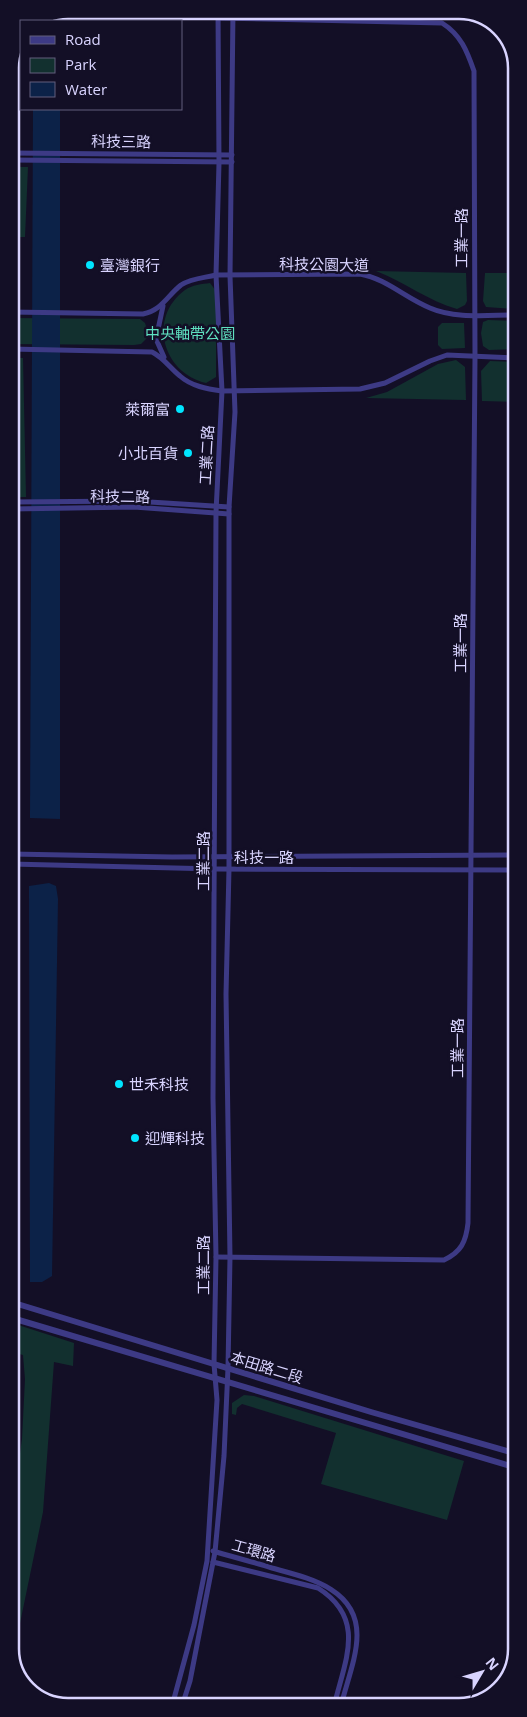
<svg xmlns="http://www.w3.org/2000/svg" width="527" height="1717" font-family="'Open Sans','Noto Sans TC',sans-serif">
  <style>
    .green { fill: #12302f }
    .water { fill: #0c2248 }
    .lines { fill: none; stroke-linecap: round; stroke-linejoin: round }
    .minor { stroke: #3d3a85; stroke-width: 5 }
    .tertiary { stroke: #3d3a85; stroke-width: 6 }
    .poi-dot { fill: #00e5ff; stroke: #130f26; stroke-width: 2 }
    .labels { text-anchor: middle; dominant-baseline: central; stroke-width: 5; stroke-linejoin: round; paint-order: stroke }
    .street-label { font-size: 15px; fill: #d9d4ff; stroke: #130f26 }
    .poi-label { font-size: 15px; fill: #d9d4ff; stroke: #130f26; text-anchor: start }
    .park-label { font-size: 15px; fill: #5fe0c0; stroke: #130f26 }
    .rim { fill: none; stroke: #d9d4ff; stroke-width: 2.5 }
  </style>
  <rect width="100%" height="100%" fill="#130f26"/>
  <g class="green">
    <path d="M10,167H28L25,237H10Z"/>
    <path d="M376,271L466,273L467,301L465,305L457,309C428,301 405,282 376,271Z"/>
    <path d="M485,273H515V309L486,307L483,301Z"/>
    <path d="M210,283L216,291V377L206,383C163,373 147,318 185,290C192,285 202,284 210,283Z"/>
    <path d="M10,318L140,319L145,323L149,336L141,344L134,345L10,344Z"/>
    <path d="M488,320L515,321V349L489,350L483,346L481,333L483,322Z"/>
    <path d="M442,323H464L465,348L442,349L438,345V327Z"/>
    <path d="M10,358H23L26,497H11Z"/>
    <path d="M456,360L465,367L466,400L366,398L387,392L438,364Z"/>
    <path d="M490,361L515,362L516,402L482,401L481,371Z"/>
    <path d="M12,1323L74,1343L73,1366L54,1362L43,1512L12,1662V1509L22,1439L25,1379L23,1355L12,1352Z"/>
    <path d="M244,1395L254,1396L464,1461L447,1520L321,1484L336,1433L242,1404L237,1408L236,1415L232,1414V1403Z"/>
  </g>
  <g class="water">
    <path d="M33,109H60V819L30,818Z"/>
    <path d="M49,883L56,886L58,899L52,1276L42,1282H30L29,886Z"/>
  </g>
  <g class="lines">
    <g class="minor">
      <path d="M10,153L232,155"/>
      <path d="M10,160L232,162"/>
      <path d="M163,306L156,339L164,357"/>
      <path d="M10,312L143,314C162,310 167,296 181,285C192,278 204,278 216,275L360,274C387,279 405,298 430,308C455,319 488,315 515,315"/>
      <path d="M10,349L152,352C164,358 170,368 180,376C191,386 207,389 222,391L360,389L385,383L430,361L447,355L515,358"/>
      <path d="M11,502L134,501L229,507"/>
      <path d="M11,509L134,507L229,514"/>
      <path d="M11,854L172,857L516,855"/>
      <path d="M11,864L216,869L516,870"/>
      <path d="M216,1257L444,1260C461,1252 466,1242 468,1223L475,357L474,71C467,51 461,35 442,23L218,18"/>
      <path d="M213,1551C233,1557 253,1562 272,1568C308,1578 357,1588 357,1635C357,1658 346,1684 341,1706"/>
      <path d="M213,1562L318,1588C367,1619 345,1660 334,1706"/>
      <path d="M172,1706L194,1625L207,1561L217,1400L214,1364L216,1257L213,1098L216,512L222,391L216,275L219,163L218,10"/>
      <path d="M182,1706L190,1681L215,1552L224,1456L228,1368L230,1257L226,994L229,869V507L235,412L230,276L233,10"/>
    </g>
    <g class="tertiary">
      <path d="M11,1302L371,1412L517,1454"/>
      <path d="M12,1318L517,1468"/>
    </g>
  </g>
  <g class="poi-dot">
    <circle cx="90" cy="265" r="5"/>
    <circle cx="180" cy="409" r="5"/>
    <circle cx="188" cy="453" r="5"/>
    <circle cx="119" cy="1084" r="5"/>
    <circle cx="135" cy="1138" r="5"/>
  </g>
  <g class="labels">
    <g class="street-label">
      <text transform="translate(121 141) rotate(1)">科技三路</text>
      <text transform="translate(461 238) rotate(-90)">工業一路</text>
      <text transform="translate(324 264) rotate(1)">科技公園大道</text>
      <text transform="translate(206 455) rotate(-87)">工業二路</text>
      <text transform="translate(120 496) rotate(1)">科技二路</text>
      <text transform="translate(460 643) rotate(-90)">工業一路</text>
      <text x="264" y="857">科技一路</text>
      <text transform="translate(203 861) rotate(-90)">工業二路</text>
      <text transform="translate(457 1048) rotate(-90)">工業一路</text>
      <text transform="translate(203 1265) rotate(-90)">工業二路</text>
      <text transform="translate(267 1367) rotate(17)">本田路二段</text>
      <text transform="translate(254 1550) rotate(16)">工環路</text>
    </g>
    <g class="poi-label">
      <text x="100" y="265">臺灣銀行</text>
      <text x="170" y="409" text-anchor="end">萊爾富</text>
      <text x="178" y="453" text-anchor="end">小北百貨</text>
      <text x="129" y="1084">世禾科技</text>
      <text x="145" y="1138">迎輝科技</text>
    </g>
    <g class="park-label">
      <text x="190" y="333">中央軸帶公園</text>
    </g>
  </g>
  <path d="M0 0H527V1717H0ZM68 19H459A49 49 0 0 1 508 68V1649A49 49 0 0 1 459 1698H68A49 49 0 0 1 19 1649V68A49 49 0 0 1 68 19Z" fill="#130f26" fill-rule="evenodd"/>
  <path class="rim" d="M68 19H459A49 49 0 0 1 508 68V1649A49 49 0 0 1 459 1698H68A49 49 0 0 1 19 1649V68A49 49 0 0 1 68 19Z"/>
  <rect x="20" y="20" width="162" height="90" fill="#130f26" stroke="#625e7d"/>
  <rect x="30" y="36" width="25" height="8" fill="#3d3a85" stroke="#625e7d"/>
  <text x="65" y="45" font-size="15" fill="#d9d4ff">Road</text>
  <rect x="30" y="58" width="25" height="15" fill="#12302f" stroke="#625e7d"/>
  <text x="65" y="70" font-size="15" fill="#d9d4ff">Park</text>
  <rect x="30" y="82" width="25" height="15" fill="#0c2248" stroke="#625e7d"/>
  <text x="65" y="95" font-size="15" fill="#d9d4ff">Water</text>
  <g transform="translate(482 1672) rotate(52)" stroke="#130f26" stroke-width="4" paint-order="stroke">
  <path d="M0-4L9 19L0 12L-9 19Z" fill="#d9d4ff"/>
  <text y="-8" font-size="14" font-weight="bold" text-anchor="middle" fill="#d9d4ff">N</text>
  </g>
</svg>
